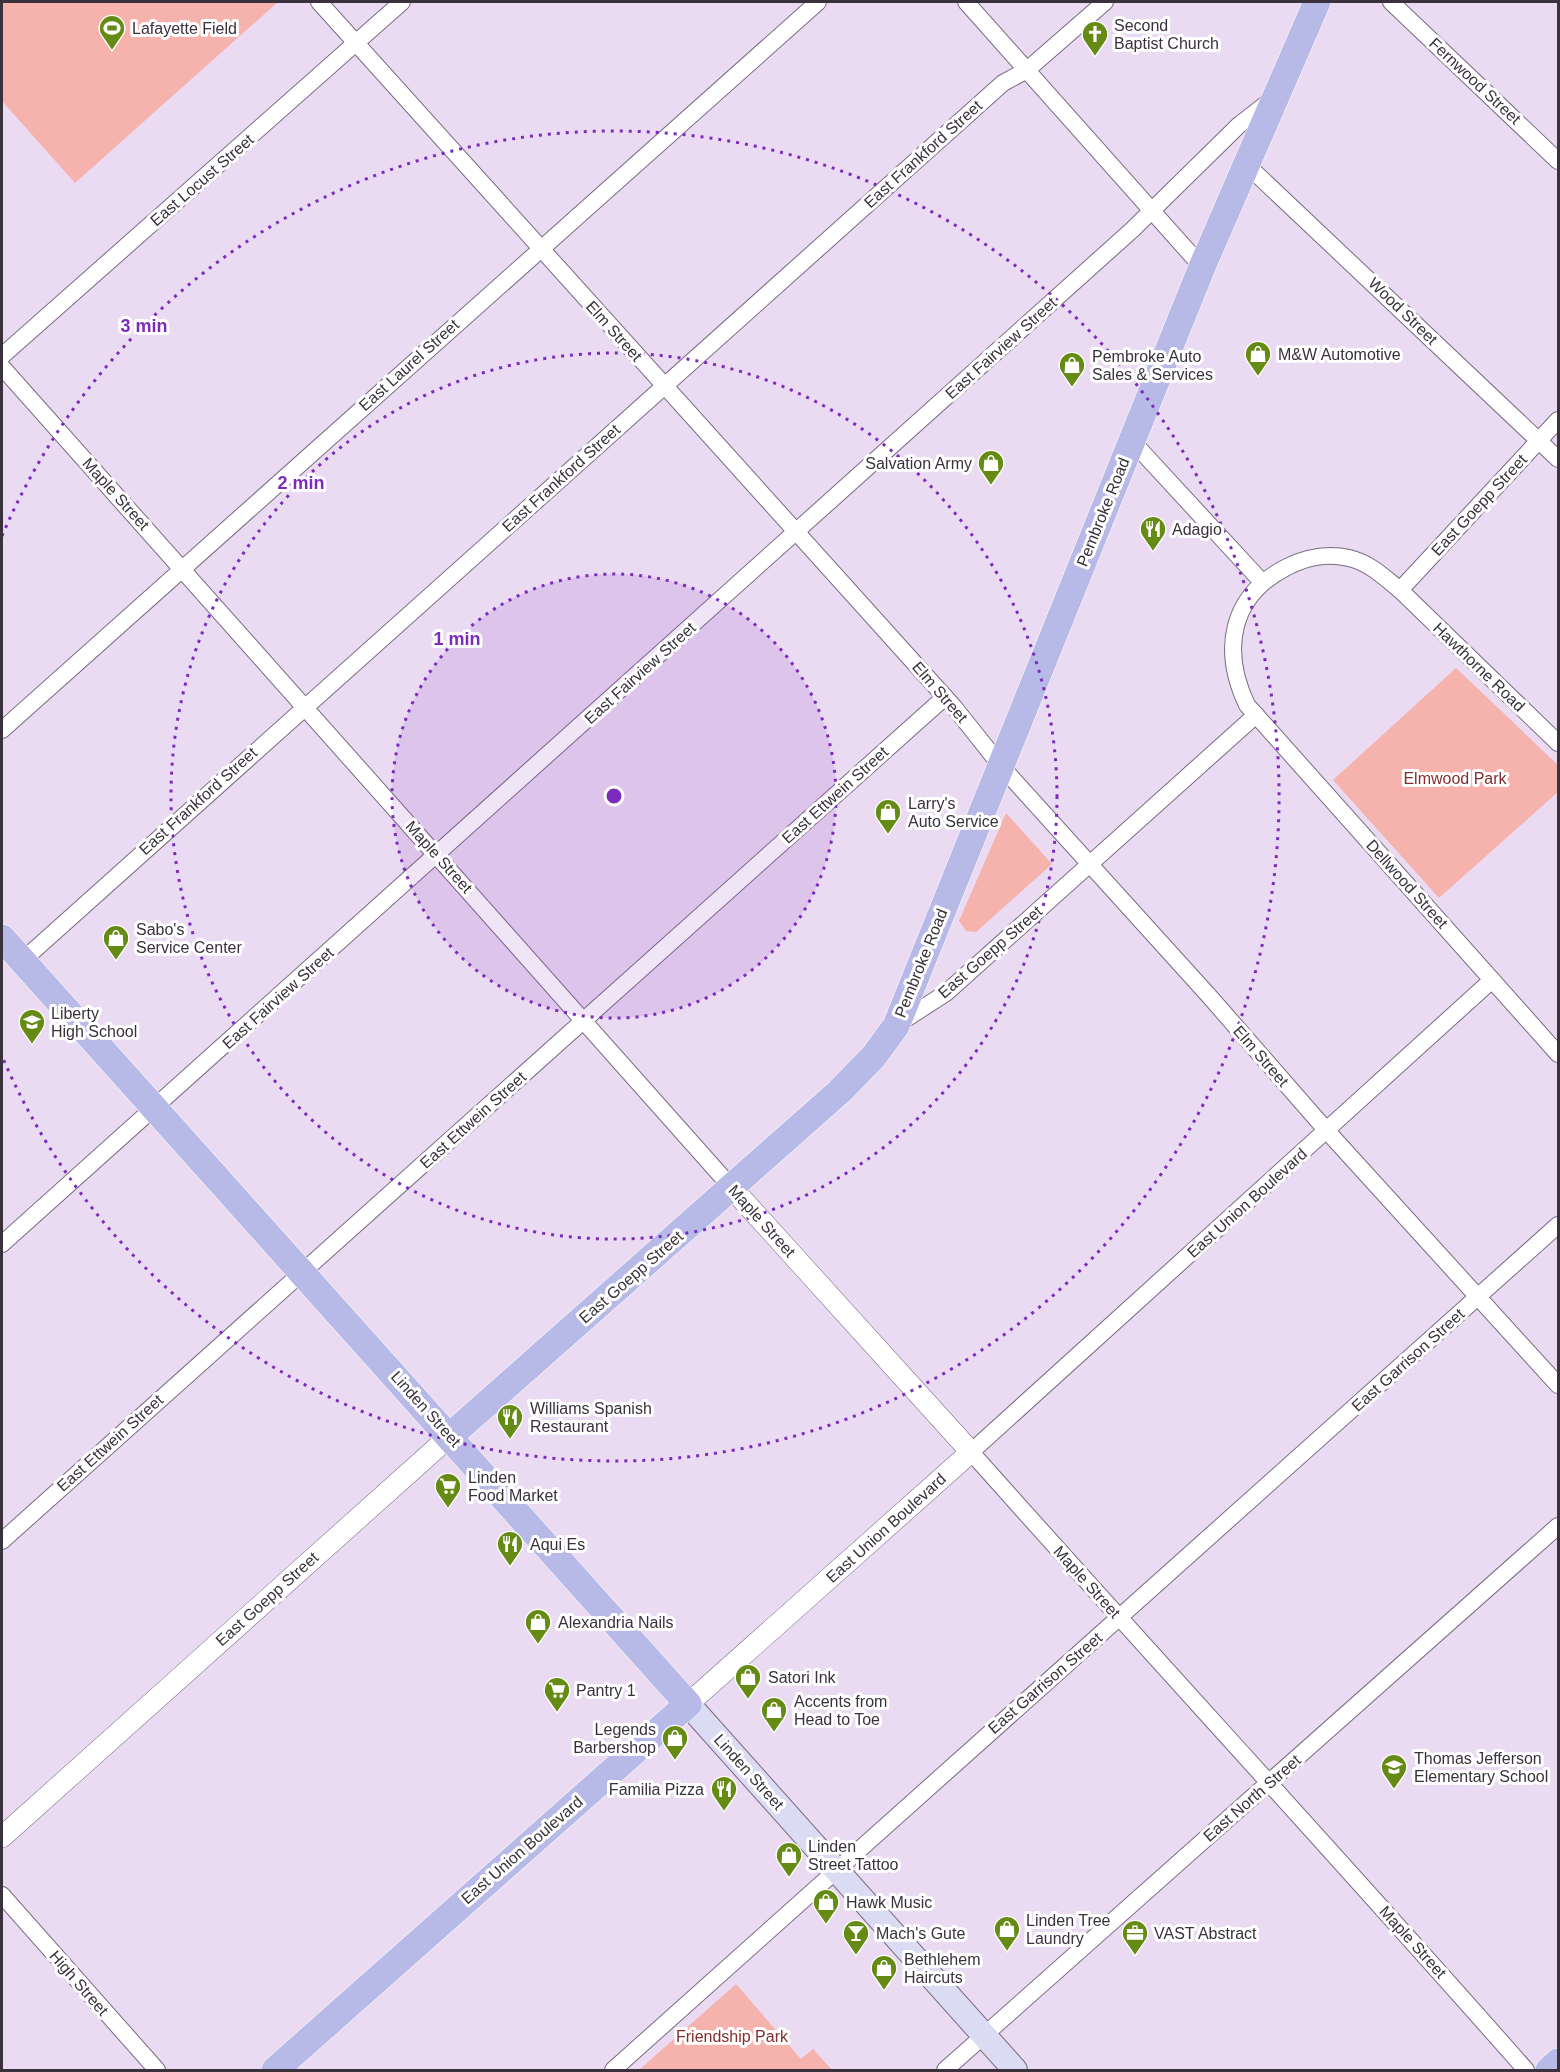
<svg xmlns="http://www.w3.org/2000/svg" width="1560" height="2072" font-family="Helvetica,sans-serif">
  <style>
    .green { fill: #f6b3ae }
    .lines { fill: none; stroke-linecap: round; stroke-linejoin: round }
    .minor-casing { stroke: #7a6b80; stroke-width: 18 }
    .tertiary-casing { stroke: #7a6b80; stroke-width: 22 }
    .secondary-casing { stroke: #7a6b80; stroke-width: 26 }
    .primary-casing { stroke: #fff; stroke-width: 28 }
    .minor { stroke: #fff; stroke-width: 16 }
    .tertiary { stroke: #fff; stroke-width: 21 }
    .secondary { stroke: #dbdcf3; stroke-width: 24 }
    .primary { stroke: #b7b9e6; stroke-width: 27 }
    .ring { fill: none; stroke: #7b2cbf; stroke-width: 3; stroke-dasharray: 3 6 }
    .labels { text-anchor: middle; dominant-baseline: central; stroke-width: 6; stroke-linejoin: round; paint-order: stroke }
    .poi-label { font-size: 16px; fill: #39323c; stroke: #fff; text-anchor: start }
    .street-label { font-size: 16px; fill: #39323c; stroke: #fff }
    .park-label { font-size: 16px; fill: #822e2e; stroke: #fff }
    .centre { fill: #7b2cbf; stroke: #fff; stroke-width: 3 }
    .ring-label { font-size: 18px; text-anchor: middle; font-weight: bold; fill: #7b2cbf; stroke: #fff; stroke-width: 6; stroke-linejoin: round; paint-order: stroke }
  </style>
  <rect width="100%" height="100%" fill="#eadaf2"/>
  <g class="green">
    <path d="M2,2H278L75,183L2,101Z"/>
    <path d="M1456,668L1558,765V792L1439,898L1333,780Z"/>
    <path d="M1006,813L1052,864L976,932L966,931L959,921Z"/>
    <path d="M736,1984L801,2059L813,2049L832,2070H639Z"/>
  </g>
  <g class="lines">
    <g class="minor-casing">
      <g id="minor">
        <path d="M319,2L954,707L1001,766L1210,997L1327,1131L1558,1385"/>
        <path d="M966,2L1202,267"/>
        <path d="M1391,2L1558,161"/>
        <path d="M1247,165L1558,459"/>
        <path d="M2,356L402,2"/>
        <path d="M2,367L732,1188"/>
        <path d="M1132,441L1262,582"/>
        <path d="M1400,590L1558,420"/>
        <path d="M2,730L818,2"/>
        <path d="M1558,743L1400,590C1384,577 1370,563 1349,558C1326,553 1307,557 1287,567C1230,596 1221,650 1247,705L1558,1054"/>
        <path d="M22,961L1003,83L1027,70L1105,2"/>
        <path d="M1492,980L971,1452C1155,1659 1343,1862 1526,2070"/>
        <path d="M898,1024L946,993L1256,715"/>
        <path d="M2,1244L1132,230L1239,125L1271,100"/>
        <path d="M2,1541L945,697"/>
        <path d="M2,1895L157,2070"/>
        <path d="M613,2070L1558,1225"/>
        <path d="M945,2070L1558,1526"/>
      </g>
    </g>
    <g class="tertiary-casing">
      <g id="tertiary">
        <path d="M688,1704L971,1452L732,1188"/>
        <path d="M2,1837L450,1436"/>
      </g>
    </g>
    <g class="secondary-casing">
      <path id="secondary" d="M688,1704L1015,2070"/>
    </g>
    <g class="primary-casing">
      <g id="primary">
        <path d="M2,938L688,1704L275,2070"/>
        <path d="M450,1436L840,1091L874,1056L896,1026L1202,267L1317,2"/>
        <path d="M1549,2070L1558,2062"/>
      </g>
    </g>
    <use href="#minor" class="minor"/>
    <use href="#tertiary" class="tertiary"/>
    <use href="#secondary" class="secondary"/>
    <use href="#primary" class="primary"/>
  </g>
  <circle cx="614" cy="796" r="222" fill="#7b2cbf" fill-opacity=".12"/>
  <g class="ring">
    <circle cx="614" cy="796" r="222"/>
    <circle cx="614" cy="796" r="443"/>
    <path d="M2 536A665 665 0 1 1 2 1056"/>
  </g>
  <defs>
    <g id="stadium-pin" transform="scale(1.35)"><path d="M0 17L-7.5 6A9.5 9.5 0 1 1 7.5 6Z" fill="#668b15" stroke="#fff"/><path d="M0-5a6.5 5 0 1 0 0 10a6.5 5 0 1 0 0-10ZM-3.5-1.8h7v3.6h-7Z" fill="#fff"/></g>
    <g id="church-pin" transform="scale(1.35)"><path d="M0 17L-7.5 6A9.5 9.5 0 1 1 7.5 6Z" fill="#668b15" stroke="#fff"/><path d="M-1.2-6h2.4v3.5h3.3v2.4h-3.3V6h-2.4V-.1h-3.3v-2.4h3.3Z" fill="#fff"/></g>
    <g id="shop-pin" transform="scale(1.35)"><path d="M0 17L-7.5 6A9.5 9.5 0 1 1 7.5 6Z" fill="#668b15" stroke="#fff"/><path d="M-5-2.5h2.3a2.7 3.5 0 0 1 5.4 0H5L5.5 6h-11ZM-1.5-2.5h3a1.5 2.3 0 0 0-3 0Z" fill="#fff"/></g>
    <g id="restaurant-pin" transform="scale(1.35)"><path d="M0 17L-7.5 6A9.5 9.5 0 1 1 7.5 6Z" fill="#668b15" stroke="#fff"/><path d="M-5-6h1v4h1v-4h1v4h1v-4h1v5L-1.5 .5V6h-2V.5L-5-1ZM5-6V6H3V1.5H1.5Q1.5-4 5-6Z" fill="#fff"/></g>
    <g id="school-pin" transform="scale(1.35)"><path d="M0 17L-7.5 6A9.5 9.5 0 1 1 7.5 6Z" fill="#668b15" stroke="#fff"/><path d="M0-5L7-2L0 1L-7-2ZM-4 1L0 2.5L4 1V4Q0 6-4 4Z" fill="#fff"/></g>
    <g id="supermarket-pin" transform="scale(1.35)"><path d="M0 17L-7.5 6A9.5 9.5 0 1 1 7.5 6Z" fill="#668b15" stroke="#fff"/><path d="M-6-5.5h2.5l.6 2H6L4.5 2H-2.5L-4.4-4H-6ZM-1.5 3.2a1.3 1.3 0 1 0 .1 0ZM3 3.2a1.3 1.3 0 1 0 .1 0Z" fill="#fff"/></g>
    <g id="bar-pin" transform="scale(1.35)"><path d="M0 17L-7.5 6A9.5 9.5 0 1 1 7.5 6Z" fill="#668b15" stroke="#fff"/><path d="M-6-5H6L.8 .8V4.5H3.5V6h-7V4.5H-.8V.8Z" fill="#fff"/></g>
    <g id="office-pin" transform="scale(1.35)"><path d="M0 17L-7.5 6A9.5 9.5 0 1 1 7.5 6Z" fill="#668b15" stroke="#fff"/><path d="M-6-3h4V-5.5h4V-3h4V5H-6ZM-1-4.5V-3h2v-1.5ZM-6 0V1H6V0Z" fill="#fff"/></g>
  </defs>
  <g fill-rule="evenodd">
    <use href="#stadium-pin" x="112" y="28"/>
    <use href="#church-pin" x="1095" y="34"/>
    <use href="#shop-pin" x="1258" y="354"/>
    <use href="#shop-pin" x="1072" y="365"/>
    <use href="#shop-pin" x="991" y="463"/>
    <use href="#restaurant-pin" x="1153" y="529"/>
    <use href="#shop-pin" x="888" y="812"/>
    <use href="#shop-pin" x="116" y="938"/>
    <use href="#school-pin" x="32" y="1022"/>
    <use href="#restaurant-pin" x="510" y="1417"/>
    <use href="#supermarket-pin" x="448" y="1486"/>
    <use href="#restaurant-pin" x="510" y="1544"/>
    <use href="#shop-pin" x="538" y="1622"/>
    <use href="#shop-pin" x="748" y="1677"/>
    <use href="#supermarket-pin" x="557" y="1690"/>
    <use href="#shop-pin" x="774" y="1710"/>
    <use href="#shop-pin" x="675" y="1738"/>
    <use href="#school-pin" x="1394" y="1767"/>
    <use href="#restaurant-pin" x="724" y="1789"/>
    <use href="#shop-pin" x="789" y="1855"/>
    <use href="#shop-pin" x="826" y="1902"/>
    <use href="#shop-pin" x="1007" y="1929"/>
    <use href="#bar-pin" x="856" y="1933"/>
    <use href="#office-pin" x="1135" y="1933"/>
    <use href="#shop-pin" x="884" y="1968"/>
  </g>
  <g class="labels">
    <g class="poi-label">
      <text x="1114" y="25">Second<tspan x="1114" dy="18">Baptist Church</tspan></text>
      <text x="132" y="28">Lafayette Field</text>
      <text x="1278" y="354">M&amp;W Automotive</text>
      <text x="1092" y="356">Pembroke Auto<tspan x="1092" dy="18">Sales &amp; Services</tspan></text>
      <text x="972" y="463" text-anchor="end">Salvation Army</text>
      <text x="1172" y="529">Adagio</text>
      <text x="908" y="803">Larry's<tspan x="908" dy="18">Auto Service</tspan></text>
      <text x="136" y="929">Sabo's<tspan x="136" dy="18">Service Center</tspan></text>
      <text x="51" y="1013">Liberty<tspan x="51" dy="18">High School</tspan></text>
      <text x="530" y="1408">Williams Spanish<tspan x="530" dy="18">Restaurant</tspan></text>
      <text x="468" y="1477">Linden<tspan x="468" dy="18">Food Market</tspan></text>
      <text x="530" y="1544">Aqui Es</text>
      <text x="558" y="1622">Alexandria Nails</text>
      <text x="768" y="1677">Satori Ink</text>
      <text x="576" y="1690">Pantry 1</text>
      <text x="794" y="1701">Accents from<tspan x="794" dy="18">Head to Toe</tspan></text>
      <text x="656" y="1729" text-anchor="end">Legends<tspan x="656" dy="18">Barbershop</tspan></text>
      <text x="1414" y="1758">Thomas Jefferson<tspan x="1414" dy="18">Elementary School</tspan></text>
      <text x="704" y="1789" text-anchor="end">Familia Pizza</text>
      <text x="808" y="1846">Linden<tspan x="808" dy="18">Street Tattoo</tspan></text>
      <text x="846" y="1902">Hawk Music</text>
      <text x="1026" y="1920">Linden Tree<tspan x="1026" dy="18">Laundry</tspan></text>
      <text x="876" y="1933">Mach's Gute</text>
      <text x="1154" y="1933">VAST Abstract</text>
      <text x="904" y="1959">Bethlehem<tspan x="904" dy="18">Haircuts</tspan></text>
    </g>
    <g class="street-label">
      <text transform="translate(1475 81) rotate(43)">Fernwood Street</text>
      <text transform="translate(923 154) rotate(-42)">East Frankford Street</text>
      <text transform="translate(202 180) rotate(-41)">East Locust Street</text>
      <text transform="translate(1403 311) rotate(44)">Wood Street</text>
      <text transform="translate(614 331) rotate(48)">Elm Street</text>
      <text transform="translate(1001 348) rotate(-42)">East Fairview Street</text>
      <text transform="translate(409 365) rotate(-42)">East Laurel Street</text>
      <text transform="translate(561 478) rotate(-42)">East Frankford Street</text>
      <text transform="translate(116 494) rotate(48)">Maple Street</text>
      <text transform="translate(1479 505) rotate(-47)">East Goepp Street</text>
      <text transform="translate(1103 512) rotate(-68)">Pembroke Road</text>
      <text transform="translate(1479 667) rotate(44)">Hawthorne Road</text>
      <text transform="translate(640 673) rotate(-42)">East Fairview Street</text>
      <text transform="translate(940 692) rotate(49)">Elm Street</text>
      <text transform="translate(835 795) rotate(-42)">East Ettwein Street</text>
      <text transform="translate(198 801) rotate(-42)">East Frankford Street</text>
      <text transform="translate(439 857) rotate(48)">Maple Street</text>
      <text transform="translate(1407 884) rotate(48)">Dellwood Street</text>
      <text transform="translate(990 952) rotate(-41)">East Goepp Street</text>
      <text transform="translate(921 963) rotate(-68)">Pembroke Road</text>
      <text transform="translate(278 998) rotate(-42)">East Fairview Street</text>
      <text transform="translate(1261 1056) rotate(49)">Elm Street</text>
      <text transform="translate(473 1120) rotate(-42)">East Ettwein Street</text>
      <text transform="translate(1247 1203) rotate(-42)">East Union Boulevard</text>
      <text transform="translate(762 1221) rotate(48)">Maple Street</text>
      <text transform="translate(631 1277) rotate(-41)">East Goepp Street</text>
      <text transform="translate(1408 1360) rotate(-42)">East Garrison Street</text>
      <text transform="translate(426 1409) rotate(48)">Linden Street</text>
      <text transform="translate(110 1443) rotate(-42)">East Ettwein Street</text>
      <text transform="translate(886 1528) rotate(-42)">East Union Boulevard</text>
      <text transform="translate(1087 1582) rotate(48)">Maple Street</text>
      <text transform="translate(267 1599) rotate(-42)">East Goepp Street</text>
      <text transform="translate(1045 1683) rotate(-41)">East Garrison Street</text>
      <text transform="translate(749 1772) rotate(48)">Linden Street</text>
      <text transform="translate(1252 1798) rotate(-41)">East North Street</text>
      <text transform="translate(522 1850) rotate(-41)">East Union Boulevard</text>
      <text transform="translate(1413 1942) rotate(48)">Maple Street</text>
      <text transform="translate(79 1983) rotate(49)">High Street</text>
    </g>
    <g class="park-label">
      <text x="1455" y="778">Elmwood Park</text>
      <text x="732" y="2036">Friendship Park</text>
    </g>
  </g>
  <circle cx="614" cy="796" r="9" class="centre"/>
  <g class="ring-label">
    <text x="144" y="332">3 min</text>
    <text x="301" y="489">2 min</text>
    <text x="457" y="645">1 min</text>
  </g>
  <rect width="1560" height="2072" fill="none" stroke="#39323c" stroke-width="6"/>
</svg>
